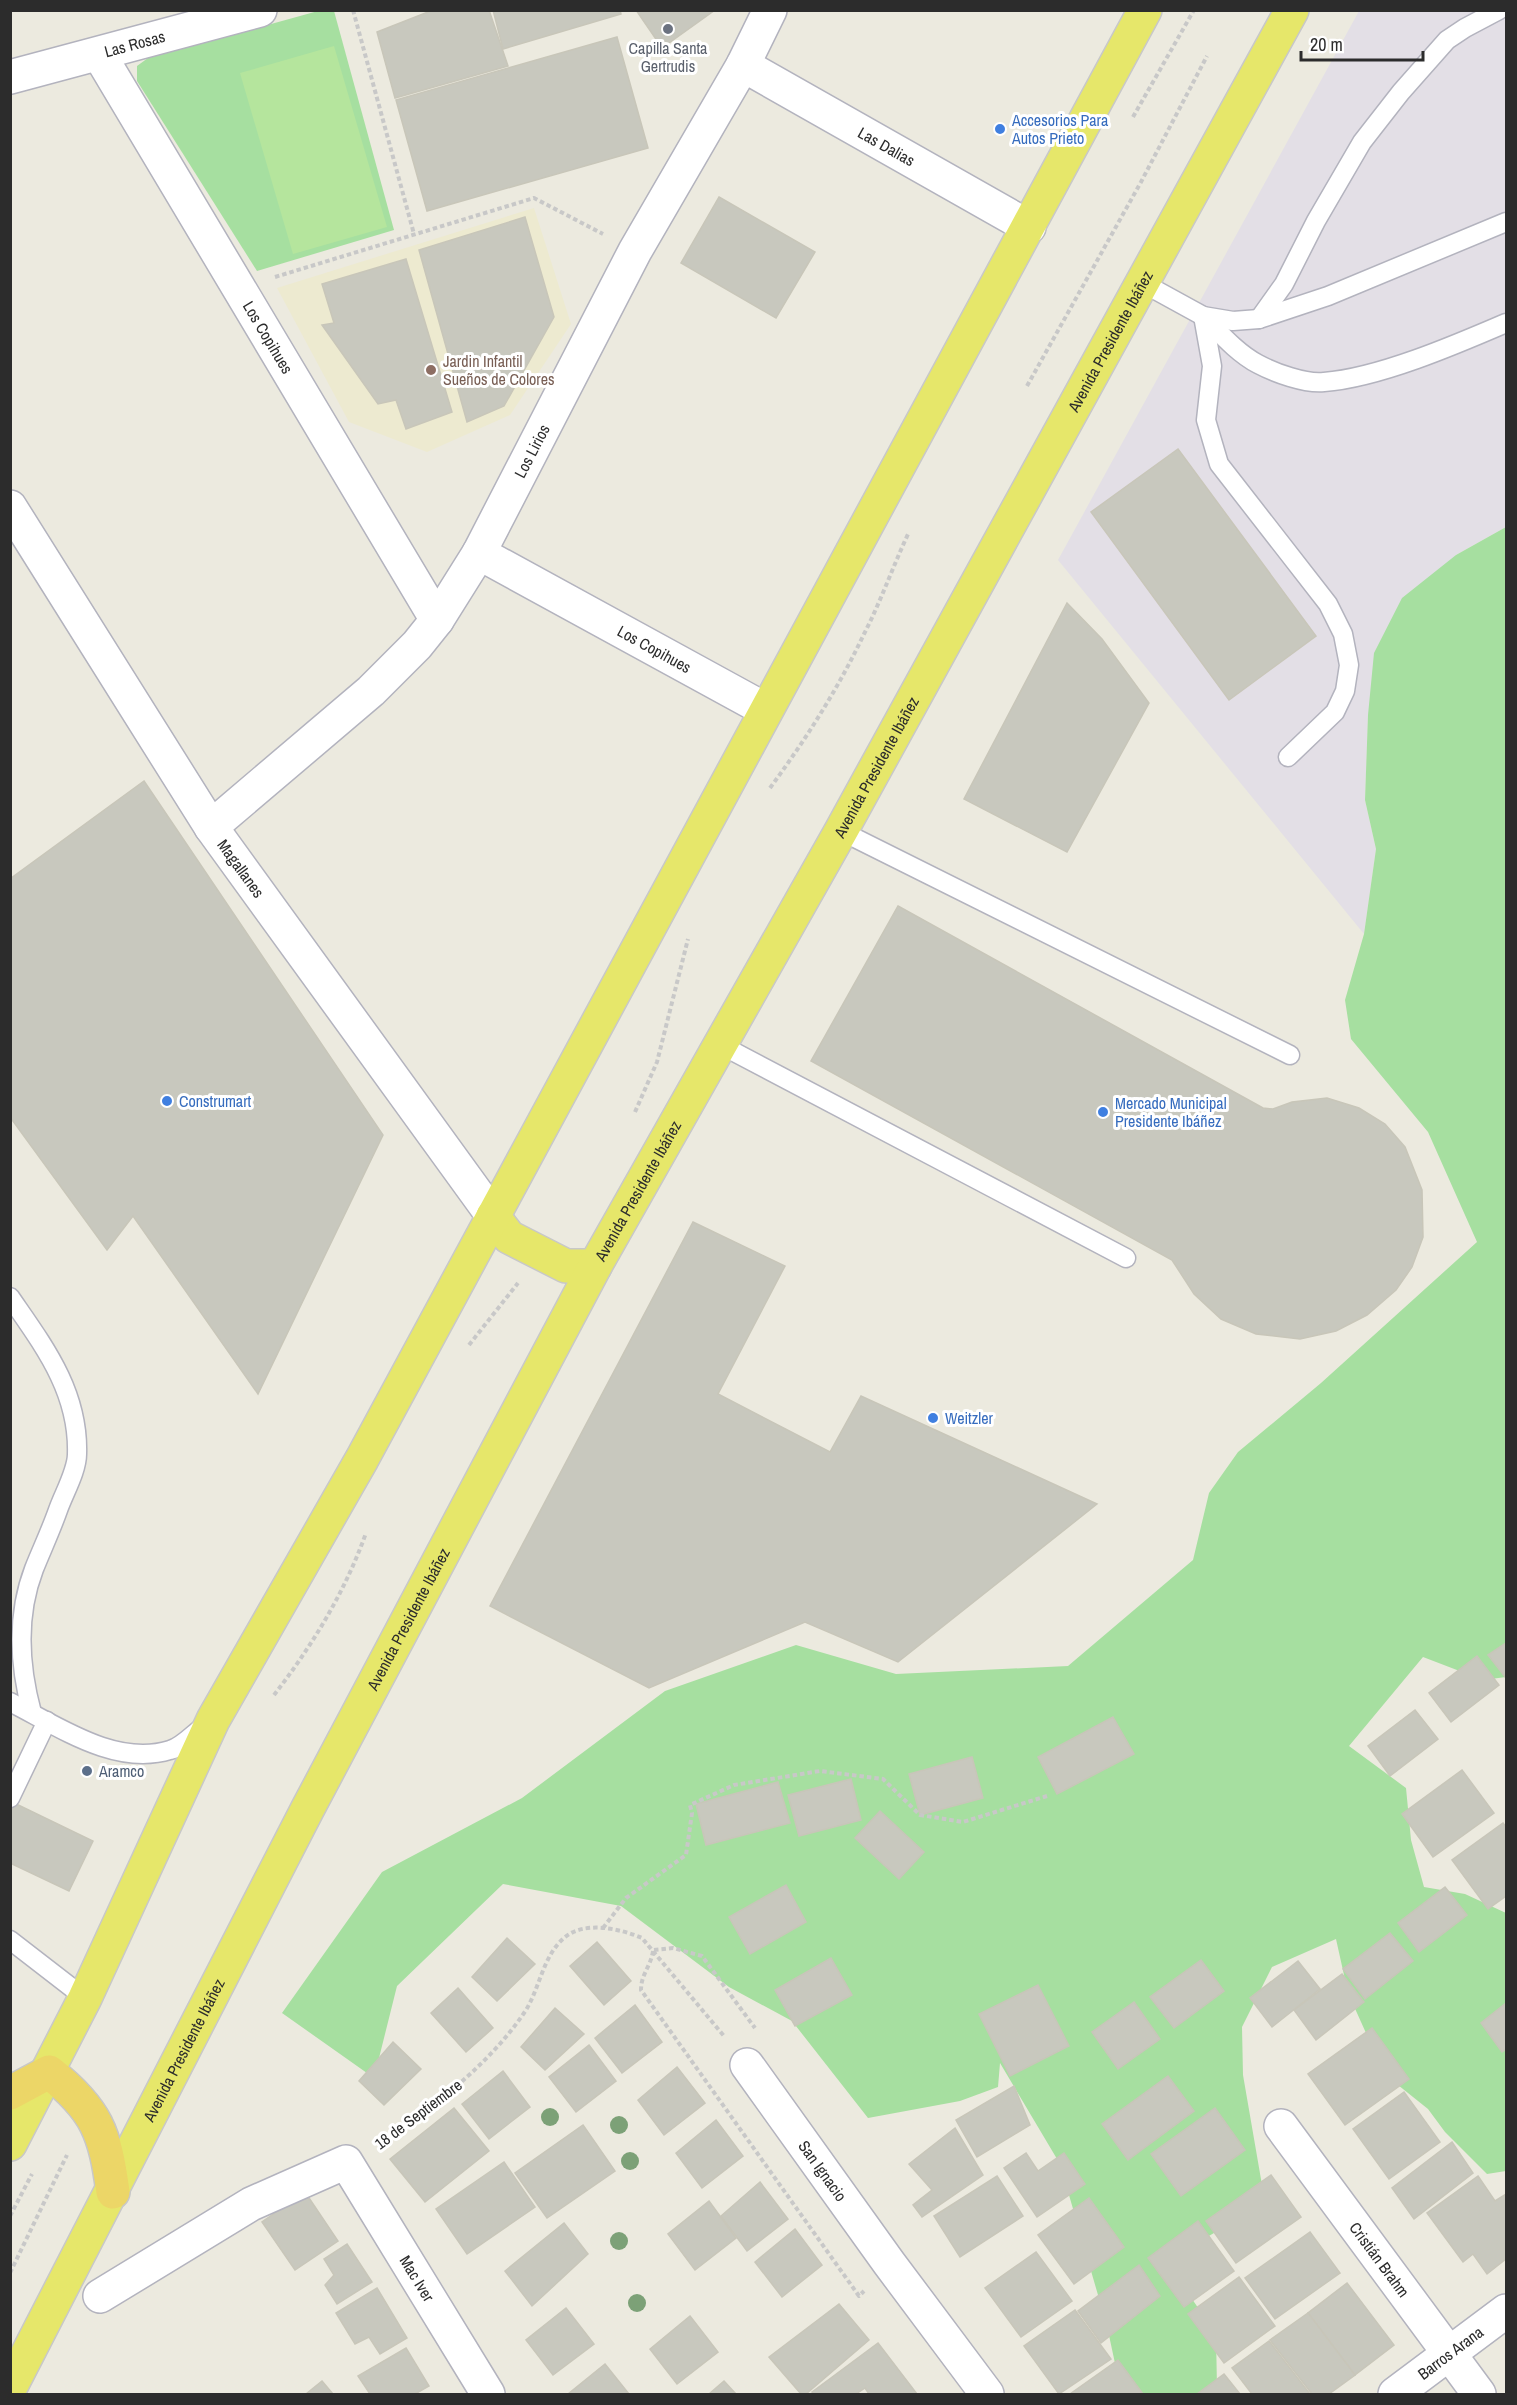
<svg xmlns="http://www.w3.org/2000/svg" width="1517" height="2405" font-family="'Archivo Narrow',sans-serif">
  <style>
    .industrial { fill: #e3dfe6 }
    .education { fill: #edead0 }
    .green { fill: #a6dfa0 }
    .pitch { fill: #b5e59d }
    .building { fill: #c8c8be; stroke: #c8c6b9; stroke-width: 1.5 }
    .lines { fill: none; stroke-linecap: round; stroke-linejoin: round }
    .service-casing { stroke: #b3b3be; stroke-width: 21 }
    .minor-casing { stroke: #b3b3be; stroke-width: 36 }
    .tertiary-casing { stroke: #b3b3be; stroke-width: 36 }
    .primary-casing { stroke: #c8c8c8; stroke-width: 36 }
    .trunk-casing { stroke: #c8c8c8; stroke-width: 36 }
    .path { stroke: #c8c8c8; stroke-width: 4; stroke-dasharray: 4.5 3; stroke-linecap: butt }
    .service { stroke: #fff; stroke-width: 18 }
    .minor { stroke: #fff; stroke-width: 33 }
    .tertiary { stroke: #fff; stroke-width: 33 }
    .primary { stroke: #e6e76a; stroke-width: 33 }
    .trunk { stroke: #ecd667; stroke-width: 33 }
    .tree { fill: #7ca177 }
    .worship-dot { fill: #6b7280; stroke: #fff; stroke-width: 2 }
    .shop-dot { fill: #3f7fe0; stroke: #fff; stroke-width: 2 }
    .education-dot { fill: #8d6e63; stroke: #fff; stroke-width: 2 }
    .service-dot { fill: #5c6f8a; stroke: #fff; stroke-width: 2 }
    .labels { text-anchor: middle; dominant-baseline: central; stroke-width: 6; stroke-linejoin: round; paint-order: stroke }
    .street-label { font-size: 16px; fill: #2c2c2c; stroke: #fff }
    .worship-label { font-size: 16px; fill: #5b616d; stroke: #fff }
    .shop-label { font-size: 16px; fill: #366cbe; stroke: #fff; text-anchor: start }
    .education-label { font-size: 16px; fill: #785e54; stroke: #fff; text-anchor: start }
    .service-label { font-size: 16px; fill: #4e5e75; stroke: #fff; text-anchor: start }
  </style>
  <rect width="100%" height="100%" fill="#eceadf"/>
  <path class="industrial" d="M1359,11H1506V527L1456,555L1368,715L1365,800L1376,849L1364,934L1058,560Z"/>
  <path class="education" d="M534,208L571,324L510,415L427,452L349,422L277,288Z"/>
  <g class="green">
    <path d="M318,11H334L394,230L257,271L137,81V66L148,58Z"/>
    <path d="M1506,527V1677L1483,1680L1423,1657L1349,1746L1406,1788L1411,1840L1424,1887L1465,1894L1506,1913V2171L1487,2174L1445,2132L1428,2109L1393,2081L1375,2053L1348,1993L1336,1939L1272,1967L1242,2027L1243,2075L1262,2185L1214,2233L1166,2261L1216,2334L1217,2389L1212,2394H1131L1119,2382L1107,2326L1060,2164L1000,2063L998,2087L960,2101L868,2118L792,2021L729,1987L621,1906L503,1884L397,1986L374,2078L282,2013L382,1872L522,1798L665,1691L796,1645L896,1674L1068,1666L1193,1560L1209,1493L1238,1452L1321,1383L1477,1242L1428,1132L1351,1039L1345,1000L1364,934L1376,849L1365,800L1368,715L1374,653L1402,598L1456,555Z"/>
  </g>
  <path class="pitch" d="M334,46L387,227L293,254L240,73Z"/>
  <g class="building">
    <path d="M433,10H489L508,66L395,98L377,32Z"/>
    <path d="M493,10H620L621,14L503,49Z"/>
    <path d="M636,10H715L662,48Z"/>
    <path d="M617,37L648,148L427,211L396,100Z"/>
    <path d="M719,197L815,252L776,318L681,263Z"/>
    <path d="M525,217L554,317L504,406L467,422L419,250Z"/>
    <path d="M406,259L452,412L406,429L396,400L378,404L322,325L334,323L322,284Z"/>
    <path d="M1178,449L1316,636L1229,700L1091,512Z"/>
    <path d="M1067,603L1102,639L1149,703L1067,852L964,799Z"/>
    <path d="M144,781L383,1135L258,1394L133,1216L107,1250L10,1117V879Z"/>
    <path d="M898,906L1263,1108L1273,1109L1292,1102L1327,1098L1359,1108L1385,1124L1405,1147L1422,1190L1423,1237L1412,1267L1396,1290L1367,1315L1336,1331L1300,1339L1256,1334L1221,1319L1194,1294L1172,1260L811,1061Z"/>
    <path d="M693,1222L785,1266L718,1394L830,1452L861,1396L1097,1504L898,1662L805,1622L649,1688L490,1606Z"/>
    <path d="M1506,1643V1678L1488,1655Z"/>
    <path d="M1477,1656L1499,1685L1451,1722L1429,1693Z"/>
    <path d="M1415,1710L1438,1739L1390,1776L1368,1746Z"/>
    <path d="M1113,1717L1134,1754L1057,1794L1038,1757Z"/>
    <path d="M972,1757L983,1798L920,1815L909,1774Z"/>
    <path d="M1462,1770L1494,1813L1433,1857L1402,1814Z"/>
    <path d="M851,1779L861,1820L799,1836L788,1795Z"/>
    <path d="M778,1782L790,1823L706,1845L696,1804Z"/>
    <path d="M10,1801L93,1841L69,1891L10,1863Z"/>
    <path d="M880,1811L924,1852L899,1879L855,1838Z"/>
    <path d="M1503,1823L1506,1827V1896L1488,1909L1452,1860Z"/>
    <path d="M786,1885L806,1922L750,1954L729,1917Z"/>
    <path d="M1445,1887L1467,1915L1419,1952L1398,1923Z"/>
    <path d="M1390,1933L1413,1961L1365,1999L1343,1969Z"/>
    <path d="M507,1938L535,1964L497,2001L472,1977Z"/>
    <path d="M597,1942L631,1981L604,2005L570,1966Z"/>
    <path d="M831,1958L852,1995L795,2026L775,1990Z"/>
    <path d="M1201,1960L1224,1991L1174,2028L1150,1997Z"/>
    <path d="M1298,1961L1320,1989L1272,2027L1250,1998Z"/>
    <path d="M1342,1974L1364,2002L1316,2040L1294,2010Z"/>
    <path d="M1038,1985L1069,2046L1010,2076L979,2014Z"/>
    <path d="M458,1988L493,2028L466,2052L431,2013Z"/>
    <path d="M1134,2002L1160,2039L1118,2069L1092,2032Z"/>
    <path d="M1506,2003V2049L1502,2052L1481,2023Z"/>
    <path d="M635,2005L662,2042L622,2073L595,2038Z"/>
    <path d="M555,2008L584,2034L545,2070L521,2047Z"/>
    <path d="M1372,2028L1409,2079L1345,2125L1308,2074Z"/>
    <path d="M393,2042L421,2069L384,2105L359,2081Z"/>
    <path d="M589,2045L616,2081L576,2112L549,2077Z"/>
    <path d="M677,2067L705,2103L664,2135L638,2100Z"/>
    <path d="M503,2071L530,2107L489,2139L462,2104Z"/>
    <path d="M1168,2076L1194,2111L1128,2160L1102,2124Z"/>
    <path d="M1014,2086L1030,2125L977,2157L956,2120Z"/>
    <path d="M1404,2092L1440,2142L1389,2179L1353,2129Z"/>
    <path d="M454,2108L489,2151L425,2202L390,2159Z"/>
    <path d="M1215,2108L1245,2150L1181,2196L1151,2154Z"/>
    <path d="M716,2120L743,2156L702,2188L676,2153Z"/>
    <path d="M583,2125L615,2171L547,2218L515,2173Z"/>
    <path d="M955,2128L983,2175L922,2217L913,2205L932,2190L909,2164Z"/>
    <path d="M1452,2142L1473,2173L1414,2219L1392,2188Z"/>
    <path d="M1026,2153L1038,2171L1064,2153L1085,2184L1037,2217L1004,2168Z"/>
    <path d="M504,2162L535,2207L467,2254L436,2209Z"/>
    <path d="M1271,2175L1301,2217L1236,2263L1206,2221Z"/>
    <path d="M997,2176L1023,2216L960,2257L934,2216Z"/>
    <path d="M1478,2176L1495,2201L1506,2194V2259L1487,2274L1473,2254L1463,2262L1427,2213Z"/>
    <path d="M760,2182L788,2219L747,2251L721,2216Z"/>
    <path d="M305,2192L338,2241L295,2270L262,2222Z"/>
    <path d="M1089,2198L1124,2247L1074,2284L1038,2235Z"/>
    <path d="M709,2201L736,2238L695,2270L668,2234Z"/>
    <path d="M1198,2221L1234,2271L1184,2307L1148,2258Z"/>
    <path d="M564,2223L588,2254L532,2306L505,2271Z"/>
    <path d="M795,2229L822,2265L782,2297L755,2262Z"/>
    <path d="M1310,2232L1340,2273L1275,2319L1245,2278Z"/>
    <path d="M347,2244L372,2282L337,2304L325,2285L334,2275L324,2259Z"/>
    <path d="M1036,2252L1072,2301L1021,2337L985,2288Z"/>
    <path d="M1139,2265L1160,2296L1101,2343L1078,2311Z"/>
    <path d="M1239,2277L1275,2326L1224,2363L1188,2314Z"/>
    <path d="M1347,2283L1394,2345L1355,2375L1308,2313Z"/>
    <path d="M377,2288L407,2338L380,2354L369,2337L355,2344L336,2313Z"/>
    <path d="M839,2304L869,2340L806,2394H801L769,2357Z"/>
    <path d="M566,2308L594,2344L553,2375L526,2340Z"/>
    <path d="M1075,2310L1111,2359L1059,2394L1024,2346Z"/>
    <path d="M1308,2313L1355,2375L1329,2394H1312L1270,2340Z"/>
    <path d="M690,2316L718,2352L677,2384L650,2349Z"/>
    <path d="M1269,2341L1310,2394H1252L1232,2368Z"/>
    <path d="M878,2343L917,2394H869L865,2388L856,2394H814L812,2392Z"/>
    <path d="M406,2348L429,2386L415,2394H370L358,2376Z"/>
    <path d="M1118,2360L1143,2394H1070Z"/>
    <path d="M605,2364L629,2394H568Z"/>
    <path d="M1224,2374L1240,2394H1197Z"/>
    <path d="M322,2381L333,2394H306Z"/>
    <path d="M724,2381L736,2394H709Z"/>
  </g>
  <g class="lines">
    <g class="service-casing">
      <g id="service">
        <path d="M1141,282L1203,316L1233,321L1259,319L1328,296L1506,222"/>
        <path d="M1203,316L1212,366L1206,420L1219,464L1328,604L1343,634L1349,665L1345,691L1335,712L1288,757"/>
        <path d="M1203,316C1220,333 1237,353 1258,364C1275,373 1305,384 1324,382C1378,378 1455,345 1506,323"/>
        <path d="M1259,319L1284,284L1316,221L1362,142L1401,92L1447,40L1465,28L1499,10"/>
        <path d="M841,831L1290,1055"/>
        <path d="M719,1044L1126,1258"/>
        <path d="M10,1297C43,1345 79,1391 77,1454C77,1471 64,1493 58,1510C51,1530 42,1549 34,1569C16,1616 19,1665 32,1713"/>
        <path d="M10,1702C58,1726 115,1767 170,1750C182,1747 194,1733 204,1726"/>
        <path d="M10,1798L47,1721"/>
        <path d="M10,1940L85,1998"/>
      </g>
    </g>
    <g class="minor-casing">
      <g id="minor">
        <path id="s1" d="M99,54L437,620"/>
        <path id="s2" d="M743,65L1029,227"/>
        <path id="s3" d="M10,77L260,10"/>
        <path id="s4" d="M479,553L766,710"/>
        <path id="s5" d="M211,827L371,691L417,645L437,620L479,553L635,251L743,65L770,10"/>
        <path id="s6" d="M747,2065L889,2263L987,2394"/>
        <path id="s7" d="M1281,2126L1479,2394"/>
        <path id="s8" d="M100,2296L251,2204L346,2162L488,2394"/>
        <path id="s9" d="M1395,2394L1506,2311"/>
      </g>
    </g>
    <g class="tertiary-casing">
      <g id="tertiary">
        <path id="s10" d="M10,507L211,827L493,1216"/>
      </g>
    </g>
    <g class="primary-casing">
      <g id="primary">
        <path d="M493,1216L509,1237L566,1266H595"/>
        <path d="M10,2144L85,1998L213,1720L362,1459L1145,10"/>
        <path id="s11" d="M10,2388L307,1810L595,1266L841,831L1292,10"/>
      </g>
    </g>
    <g class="trunk-casing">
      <path id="trunk" d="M10,2093L49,2072C97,2110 105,2133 113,2192"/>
    </g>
    <g class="path">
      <path d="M353,10L414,234"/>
      <path d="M1133,117L1194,10"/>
      <path d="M275,277L534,198L603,234"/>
      <path d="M1027,386L1141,182L1207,56"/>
      <path d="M770,788C806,739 838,689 864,634C881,601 893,566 909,532"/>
      <path d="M635,1112L657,1062L688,939"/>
      <path d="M469,1345L518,1283"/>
      <path d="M274,1695C312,1646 345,1592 366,1533"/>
      <path d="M603,1928L626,1898L686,1855L692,1813L690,1805L734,1785L820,1771L883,1779L920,1815L963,1822L1047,1796"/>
      <path d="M654,1950L673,1948L702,1956L755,2028"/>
      <path d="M653,1951C651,1966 641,1974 641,1990L859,2296L864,2291"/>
      <path d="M379,2146C392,2139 404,2128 416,2119C457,2087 497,2054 526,2010C540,1987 543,1956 564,1938C584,1920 621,1929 642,1938L724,2036"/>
      <path d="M10,2216L32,2174"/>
      <path d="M10,2273L67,2155"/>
    </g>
    <use href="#service" class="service"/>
    <use href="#minor" class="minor"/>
    <use href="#tertiary" class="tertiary"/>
    <use href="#primary" class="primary"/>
    <use href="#trunk" class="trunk"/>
  </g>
  <g class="tree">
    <circle cx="550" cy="2117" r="9"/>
    <circle cx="619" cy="2125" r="9"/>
    <circle cx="630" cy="2161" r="9"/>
    <circle cx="619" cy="2241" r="9"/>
    <circle cx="637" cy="2303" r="9"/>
  </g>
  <circle class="worship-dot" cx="668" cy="29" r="6"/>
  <g class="shop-dot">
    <circle cx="1000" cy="129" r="6"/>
    <circle cx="167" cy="1101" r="6"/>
    <circle cx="1103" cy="1112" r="6"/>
    <circle cx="933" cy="1418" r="6"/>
  </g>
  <circle class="education-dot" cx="431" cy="370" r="6"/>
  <circle class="service-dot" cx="87" cy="1771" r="6"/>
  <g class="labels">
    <g class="street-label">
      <text stroke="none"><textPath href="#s3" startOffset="129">Las Rosas</textPath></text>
      <text stroke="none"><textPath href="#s2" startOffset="165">Las Dalias</textPath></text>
      <text stroke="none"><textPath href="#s1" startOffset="330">Los Copihues</textPath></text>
      <text stroke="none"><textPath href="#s11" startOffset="2324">Avenida Presidente Ibáñez</textPath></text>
      <text stroke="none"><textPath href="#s5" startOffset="501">Los Lirios</textPath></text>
      <text stroke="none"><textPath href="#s4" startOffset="200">Los Copihues</textPath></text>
      <text stroke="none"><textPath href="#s11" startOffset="1838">Avenida Presidente Ibáñez</textPath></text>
      <text stroke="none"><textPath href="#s10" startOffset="429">Magallanes</textPath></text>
      <text stroke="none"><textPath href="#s11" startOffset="1352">Avenida Presidente Ibáñez</textPath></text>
      <text stroke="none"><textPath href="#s11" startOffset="866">Avenida Presidente Ibáñez</textPath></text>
      <text stroke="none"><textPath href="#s11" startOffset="380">Avenida Presidente Ibáñez</textPath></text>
      <text transform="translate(418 2114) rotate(-37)">18 de Septiembre</text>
      <text stroke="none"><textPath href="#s6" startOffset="130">San Ignacio</textPath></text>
      <text stroke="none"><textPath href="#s7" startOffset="166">Cristián Brahm</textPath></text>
      <text stroke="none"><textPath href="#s8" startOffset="417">Mac Iver</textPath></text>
      <text stroke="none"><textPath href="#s9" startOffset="69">Barros Arana</textPath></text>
    </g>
    <g class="worship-label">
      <text x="668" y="48">Capilla Santa<tspan x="668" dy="18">Gertrudis</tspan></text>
    </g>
    <g class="shop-label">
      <text x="1012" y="120">Accesorios Para<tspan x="1012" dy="18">Autos Prieto</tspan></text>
      <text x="179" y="1101">Construmart</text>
      <text x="1115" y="1103">Mercado Municipal<tspan x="1115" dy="18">Presidente Ibáñez</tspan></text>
      <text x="945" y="1418">Weitzler</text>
    </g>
    <g class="education-label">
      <text x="443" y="361">Jardin Infantil<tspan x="443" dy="18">Sueños de Colores</tspan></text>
    </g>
    <g class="service-label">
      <text x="99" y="1771">Aramco</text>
    </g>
  </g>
  <rect width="1517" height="2405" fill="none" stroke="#2c2c2c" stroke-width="24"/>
  <path d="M1301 51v9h122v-9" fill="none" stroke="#2c2c2c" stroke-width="3"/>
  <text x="1310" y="51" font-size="18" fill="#2c2c2c" stroke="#ffffff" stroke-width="4.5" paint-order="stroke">20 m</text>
</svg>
